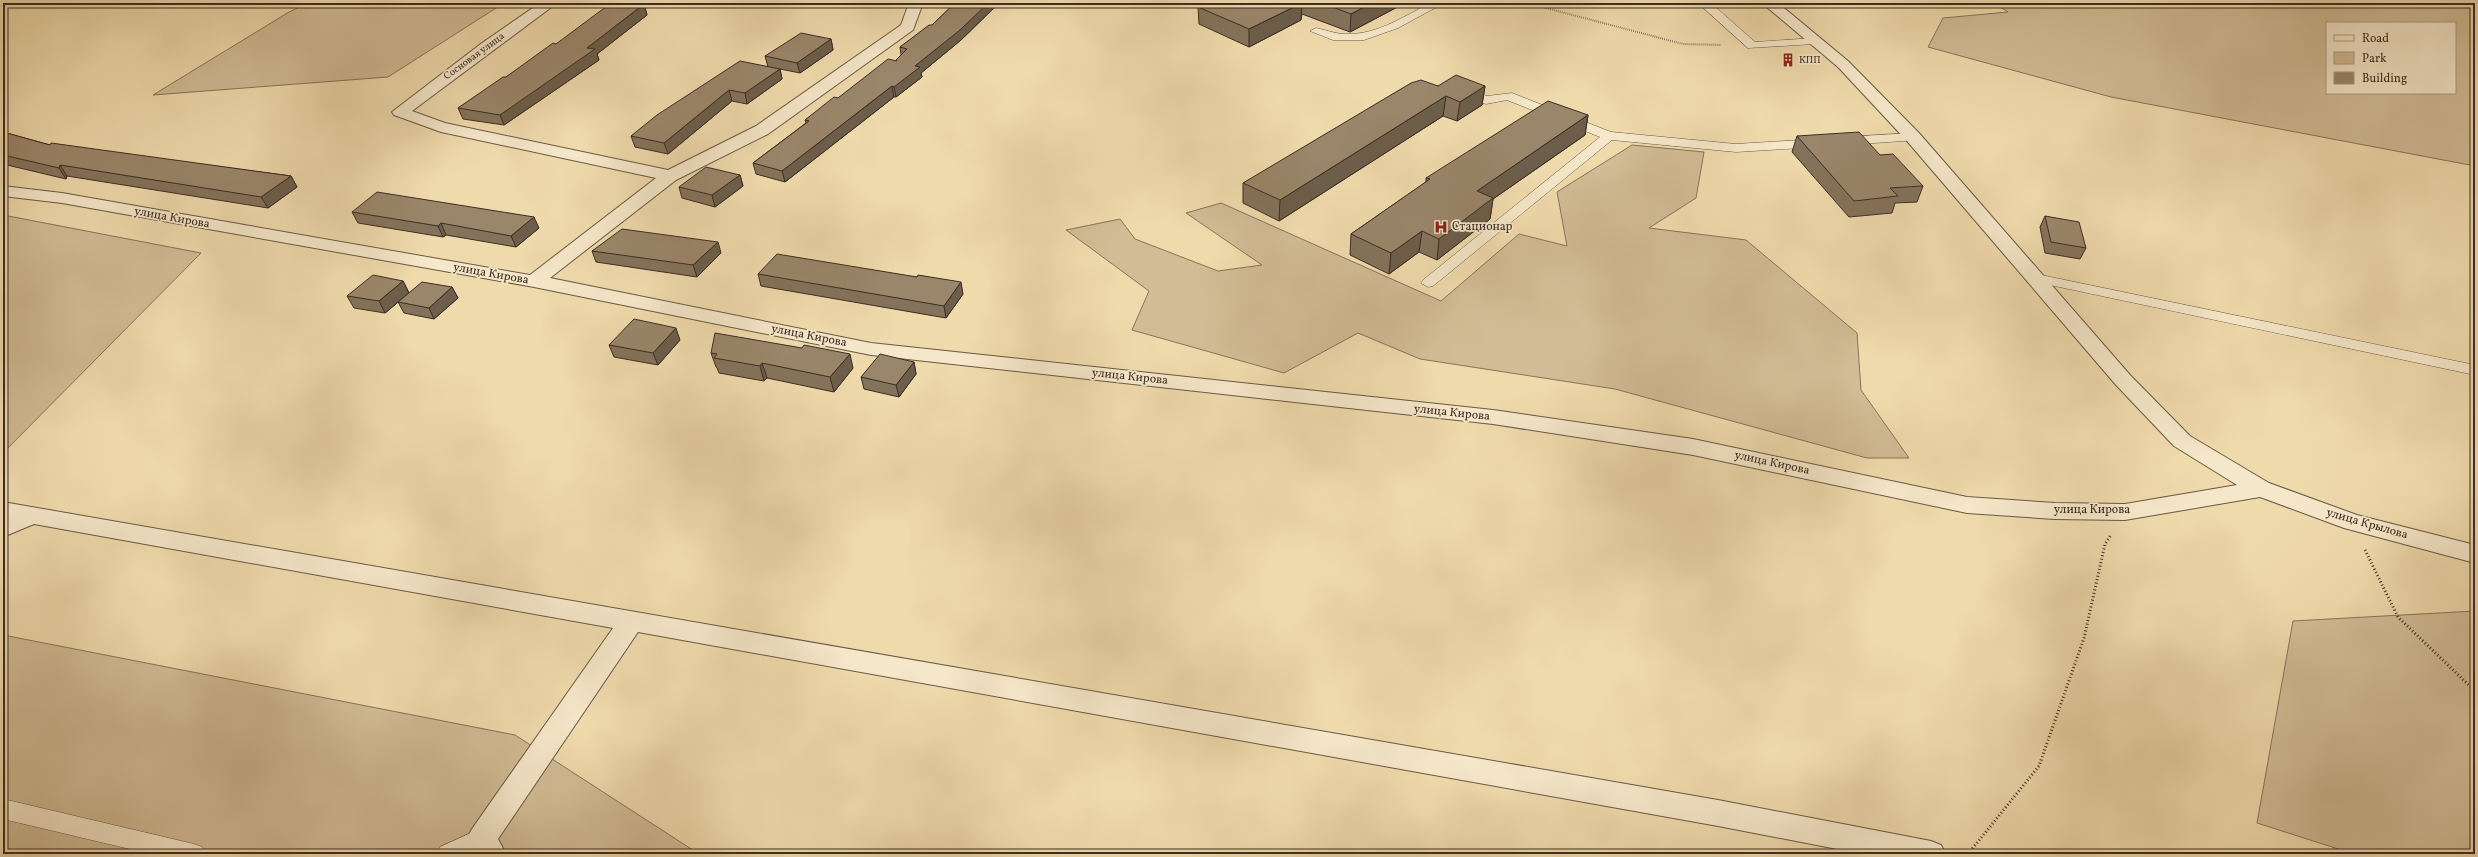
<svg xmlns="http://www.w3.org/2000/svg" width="2478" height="857" font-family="Vollkorn,serif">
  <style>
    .green { fill: #d1bc95; stroke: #87745c; fill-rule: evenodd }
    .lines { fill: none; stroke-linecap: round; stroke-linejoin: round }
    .lane-casing { stroke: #6a5845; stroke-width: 1 }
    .street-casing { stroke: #6a5845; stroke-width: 2 }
    .path-far1 { stroke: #3d2c23; stroke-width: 2; stroke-dasharray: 0.5 1.5; stroke-linecap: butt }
    .path { stroke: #3d2c23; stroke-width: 3; stroke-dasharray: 1 2.5; stroke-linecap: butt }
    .lane { fill: #f5e7c9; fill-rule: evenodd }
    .street { fill: #f5e7c9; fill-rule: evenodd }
    .wall { fill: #84735b; stroke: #3d2c23 }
    .shaded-wall { fill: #6c5e4a; stroke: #3d2c23 }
    .building { fill: #9a866a; stroke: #3d2c23 }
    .labels { text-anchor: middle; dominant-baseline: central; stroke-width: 3.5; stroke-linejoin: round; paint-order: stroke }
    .far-street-label { font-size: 10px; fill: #3d2c23; stroke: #f5e7c9 }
    .far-poi-label { font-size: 10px; fill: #3d2c23; stroke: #f5e7c9; text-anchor: start }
    .street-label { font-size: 12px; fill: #3d2c23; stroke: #f5e7c9 }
    .poi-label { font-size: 12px; fill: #3d2c23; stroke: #f5e7c9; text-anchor: start }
  </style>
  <rect width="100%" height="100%" fill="#efdaac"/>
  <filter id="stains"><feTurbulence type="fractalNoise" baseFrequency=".005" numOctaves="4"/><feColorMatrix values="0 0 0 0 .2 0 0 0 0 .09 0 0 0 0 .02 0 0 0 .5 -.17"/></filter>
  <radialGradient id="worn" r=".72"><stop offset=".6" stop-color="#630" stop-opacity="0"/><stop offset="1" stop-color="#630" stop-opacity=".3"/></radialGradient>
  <g class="green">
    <path d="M308,3H504L388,77L153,95L289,12Z"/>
    <path d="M1994,3H2475V166L2111,97L1928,47L1943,18L2008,12ZM2327,23H2455V93H2327Z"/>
    <path d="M1632,145L1704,152L1696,198L1649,228L1746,240L1857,333L1861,390L1909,458H1867L1615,389L1420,359L1358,333L1284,373L1132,330L1149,291L1066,230L1120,219L1135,239L1218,271L1262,265L1186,213L1221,203L1441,301L1519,234L1567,246L1557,192Z"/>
    <path d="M3,215L201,253L3,453Z"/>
    <path d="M2475,611V854H2354L2257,823L2293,621Z"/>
    <path d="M3,635L515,735L699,854H3Z"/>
  </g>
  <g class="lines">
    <g class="lane-casing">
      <g id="lane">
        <path d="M1430,3H1444L1398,28L1364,40H1333L1310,31L1316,28C1327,30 1338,35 1349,34C1378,34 1405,16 1430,3Z"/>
        <path d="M1698,3H1711L1755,42L1815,38L1821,41L1815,44L1748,48Z"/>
        <path d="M1462,88L1487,96L1512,93L1611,132L1736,144L1817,139L1824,143L1817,147L1736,152L1612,140L1433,286L1428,287L1421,283L1423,280L1600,137L1507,100L1486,104L1458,95L1456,92Z"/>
        <path d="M1913,133L1919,137L1918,140L1845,145L1838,141L1845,137Z"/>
        <path d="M2036,274L2475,365V375L2031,281L2029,278L2031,275Z"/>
        <path d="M3,799L194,844L202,847L205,854H151L3,819Z"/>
        <path d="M482,828L490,831L493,838C484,857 455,854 437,854L440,847Z"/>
      </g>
    </g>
    <g class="street-casing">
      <g id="street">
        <path d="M540,3H557L412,111L445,123L668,170L756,126L901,25L909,3H923L913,30L768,134L676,180L550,278L871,343L1493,410L1693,439L1967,497L2055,503L2125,504L2237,485L2174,446L2116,385L1907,141L1838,67L1762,3H1778L1848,61L1919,133L2130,375L2190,436L2269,483L2357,515L2475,545V563L2344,528L2260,497L2125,520L2055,519L1967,513L1693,455L1493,424L871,355L534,287L62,203L3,196V186L62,193L530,275L656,178L441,132L394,115L392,112L482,43Z"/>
        <path d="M3,502L1718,800L1931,841L1941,845L1946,854H1863L1718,826L638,632L498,839L506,854H475L467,838L472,829L613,628L34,524L3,537Z"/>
      </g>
    </g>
    <path class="path-far1" d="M1527,3L1683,44L1721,45"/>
    <g class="path">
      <path d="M2365,550L2398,617L2475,691"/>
      <path d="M1968,854L2039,766L2084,638L2105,544L2111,535"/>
    </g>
    <use href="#lane" class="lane"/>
    <use href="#street" class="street"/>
  </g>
  <g class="wall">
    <path d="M955,3H997V5L961,40L921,73L922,77L896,97H894L785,182L756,174L753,163L806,123L805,120L838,98L896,61V60L901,55L900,47L932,25Z"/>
    <path d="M1207,3H1405L1350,32L1302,14L1301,20L1249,47L1199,24L1198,7Z"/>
    <path d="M644,4L647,15L597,54L599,60L504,125L463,119L458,108L506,77L556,44Z"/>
    <path d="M831,39L833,50L800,73L780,69L782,79L747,104L732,101L668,154L635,147L631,136L768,67L765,56Z"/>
    <path d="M1438,86H1485L1482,105L1457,121L1443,116L1279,221L1243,203V183Z"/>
    <path d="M1588,115L1585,135L1493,199L1490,219L1437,260L1419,252L1389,274L1350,255L1351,234L1426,182V178Z"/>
    <path d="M3,132L50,145L291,176L297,187L268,208L67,176L66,179L3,164Z"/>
    <path d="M1797,136L1880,155L1923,186L1917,202L1895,203L1892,213L1849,217L1792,152Z"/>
    <path d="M740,175L743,186L715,207L682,198L679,187Z"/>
    <path d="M352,212L539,228L516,247L446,235L443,237L358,223Z"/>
    <path d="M2045,216L2086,248L2080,259L2045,253L2040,227Z"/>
    <path d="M592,251L721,253L697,277L596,262Z"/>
    <path d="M758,274L917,277L963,294L946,318L761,286Z"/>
    <path d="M403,281L409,293L385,313L354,308L347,296Z"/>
    <path d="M452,287L458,298L434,319L404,313L398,302Z"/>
    <path d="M680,340L658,365L614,357L609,345Z"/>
    <path d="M711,353L853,368L834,392L767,378L764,381L719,373L717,368L716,367Z"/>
    <path d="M914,362L916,374L899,397L864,389L861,377Z"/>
  </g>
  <g class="shaded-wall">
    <path d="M988,3H997V5L961,40L921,73L922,77L896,97L894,87L915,66Z"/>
    <path d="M1302,3L1301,20L1249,47V29Z"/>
    <path d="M1372,3H1405L1350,32L1351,14Z"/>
    <path d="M644,4L647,15L597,54L599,60L504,125L500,115Z"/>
    <path d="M831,39L833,50L800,73L797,63Z"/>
    <path d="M780,69L782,79L747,104L745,93Z"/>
    <path d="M892,86L894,97L785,182L782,171Z"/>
    <path d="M1485,86L1482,105L1457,121L1460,102Z"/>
    <path d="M729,90L732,101L668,154L664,143Z"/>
    <path d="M1446,96L1443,116L1279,221L1280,200Z"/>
    <path d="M1588,115L1585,135L1493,199L1490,219L1437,260L1439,239L1477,191Z"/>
    <path d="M60,165L67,176L66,179L59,168Z"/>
    <path d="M740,175L743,186L715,207L712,195Z"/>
    <path d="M291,176L297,187L268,208L261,197Z"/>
    <path d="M534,217L539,228L516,247L511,236Z"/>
    <path d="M441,223L446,235L443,237L438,226Z"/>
    <path d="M1422,231L1419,252L1389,274L1391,253Z"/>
    <path d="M718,242L721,253L697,277L693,265Z"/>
    <path d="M403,281L409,293L385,313L379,301Z"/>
    <path d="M961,282L963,294L946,318L944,306Z"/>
    <path d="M452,287L458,298L434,319L429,308Z"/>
    <path d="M676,328L680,340L658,365L653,353Z"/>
    <path d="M850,354L853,368L834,392L830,377Z"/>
    <path d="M914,362L916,374L899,397L896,385Z"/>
    <path d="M762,363L767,378L764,381L760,366Z"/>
  </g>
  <g class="building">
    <path d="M611,3H642L644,4L587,48L595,49L500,115L458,108L503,77H506L553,43L556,44Z"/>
    <path d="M955,3H988L960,30L915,66L920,67L894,87L892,86L782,171L753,163L809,121L805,120L834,97L838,98L888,59L897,61L896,60L907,49L900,47L929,25H932Z"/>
    <path d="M1207,3H1302L1249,29L1198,7Z"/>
    <path d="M1322,3H1372L1351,14Z"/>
    <path d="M801,33L831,39L797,63L765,56Z"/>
    <path d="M740,61L780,69L745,93L729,90L664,143L631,136L657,115Z"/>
    <path d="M1456,75L1485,86L1460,102L1446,96L1280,200L1243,183L1411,83L1421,80L1438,86Z"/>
    <path d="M1548,101L1588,115L1477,191L1493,198L1439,239L1422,231L1391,253L1351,234L1430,179L1426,178Z"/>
    <path d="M3,132L50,145L51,143L291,176L261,197L60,165L59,168L3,155Z"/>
    <path d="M1859,132L1880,155L1893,154L1923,186L1890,188L1898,196L1854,201L1797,136Z"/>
    <path d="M706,167L740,175L712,195L679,187Z"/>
    <path d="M377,192L534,217L511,236L441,223L438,226L352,212Z"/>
    <path d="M2045,216L2079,222L2086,248L2051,242Z"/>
    <path d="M622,229L718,242L693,265L592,251Z"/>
    <path d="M777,254L917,277L918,275L961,282L944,306L758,274Z"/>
    <path d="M373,275L403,281L379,301L347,296Z"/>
    <path d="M422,282L452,287L429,308L398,302Z"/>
    <path d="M634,319L676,328L653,353L609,345Z"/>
    <path d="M715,333L802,348L804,345L850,354L830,377L762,363L760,366L714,358L717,354L711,353Z"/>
    <path d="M880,354L914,362L896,385L861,377Z"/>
  </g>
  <defs>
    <g id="building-bare" transform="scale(1.08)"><path d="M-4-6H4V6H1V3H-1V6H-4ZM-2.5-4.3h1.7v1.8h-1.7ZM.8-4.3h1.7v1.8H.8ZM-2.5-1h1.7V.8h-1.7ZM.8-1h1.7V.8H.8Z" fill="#8f2418" stroke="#f5e7c9" stroke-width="2.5" paint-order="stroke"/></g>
    <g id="hospital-bare" transform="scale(1.08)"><path d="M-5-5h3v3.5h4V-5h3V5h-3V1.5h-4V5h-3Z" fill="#8f2418" stroke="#f5e7c9" stroke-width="2.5" paint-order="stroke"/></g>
  </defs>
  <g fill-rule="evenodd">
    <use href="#building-bare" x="1788" y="60"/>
    <use href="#hospital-bare" x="1441" y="227"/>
  </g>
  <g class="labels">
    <g class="far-street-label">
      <text transform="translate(474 56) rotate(-36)">Сосновая улица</text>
    </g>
    <g class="far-poi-label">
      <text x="1799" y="60">КПП</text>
    </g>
    <g class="street-label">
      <text transform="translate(172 218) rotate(10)">улица Кирова</text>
      <text transform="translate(491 274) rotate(10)">улица Кирова</text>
      <text transform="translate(809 336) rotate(11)">улица Кирова</text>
      <text transform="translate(1130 377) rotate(6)">улица Кирова</text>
      <text transform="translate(1452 413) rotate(6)">улица Кирова</text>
      <text transform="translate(1772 463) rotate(12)">улица Кирова</text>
      <text x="2092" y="510">улица Кирова</text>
      <text transform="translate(2367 524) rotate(16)">улица Крылова</text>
    </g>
    <g class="poi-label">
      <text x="1452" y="227">Стационар</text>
    </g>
  </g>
  <rect width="2478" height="857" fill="none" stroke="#efdaac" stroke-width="16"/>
  <rect x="4" y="4" width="2470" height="849" fill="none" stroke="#3d2c23" stroke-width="2"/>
  <rect x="8" y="8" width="2462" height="841" fill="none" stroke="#3d2c23"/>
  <rect x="2326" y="22" width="130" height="72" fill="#f5e7c9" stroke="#ab9c87"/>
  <rect x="2334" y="35" width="20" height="6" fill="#f5e7c9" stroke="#ab9c87"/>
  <text x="2362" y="42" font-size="12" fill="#3d2c23">Road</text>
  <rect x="2334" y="52" width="20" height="12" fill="#d1bc95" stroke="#ab9c87"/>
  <text x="2362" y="62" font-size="12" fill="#3d2c23">Park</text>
  <rect x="2334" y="72" width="20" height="12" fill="#9a866a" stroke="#ab9c87"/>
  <text x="2362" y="82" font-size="12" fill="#3d2c23">Building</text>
  <rect width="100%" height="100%" filter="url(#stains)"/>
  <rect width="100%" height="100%" fill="url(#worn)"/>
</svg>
